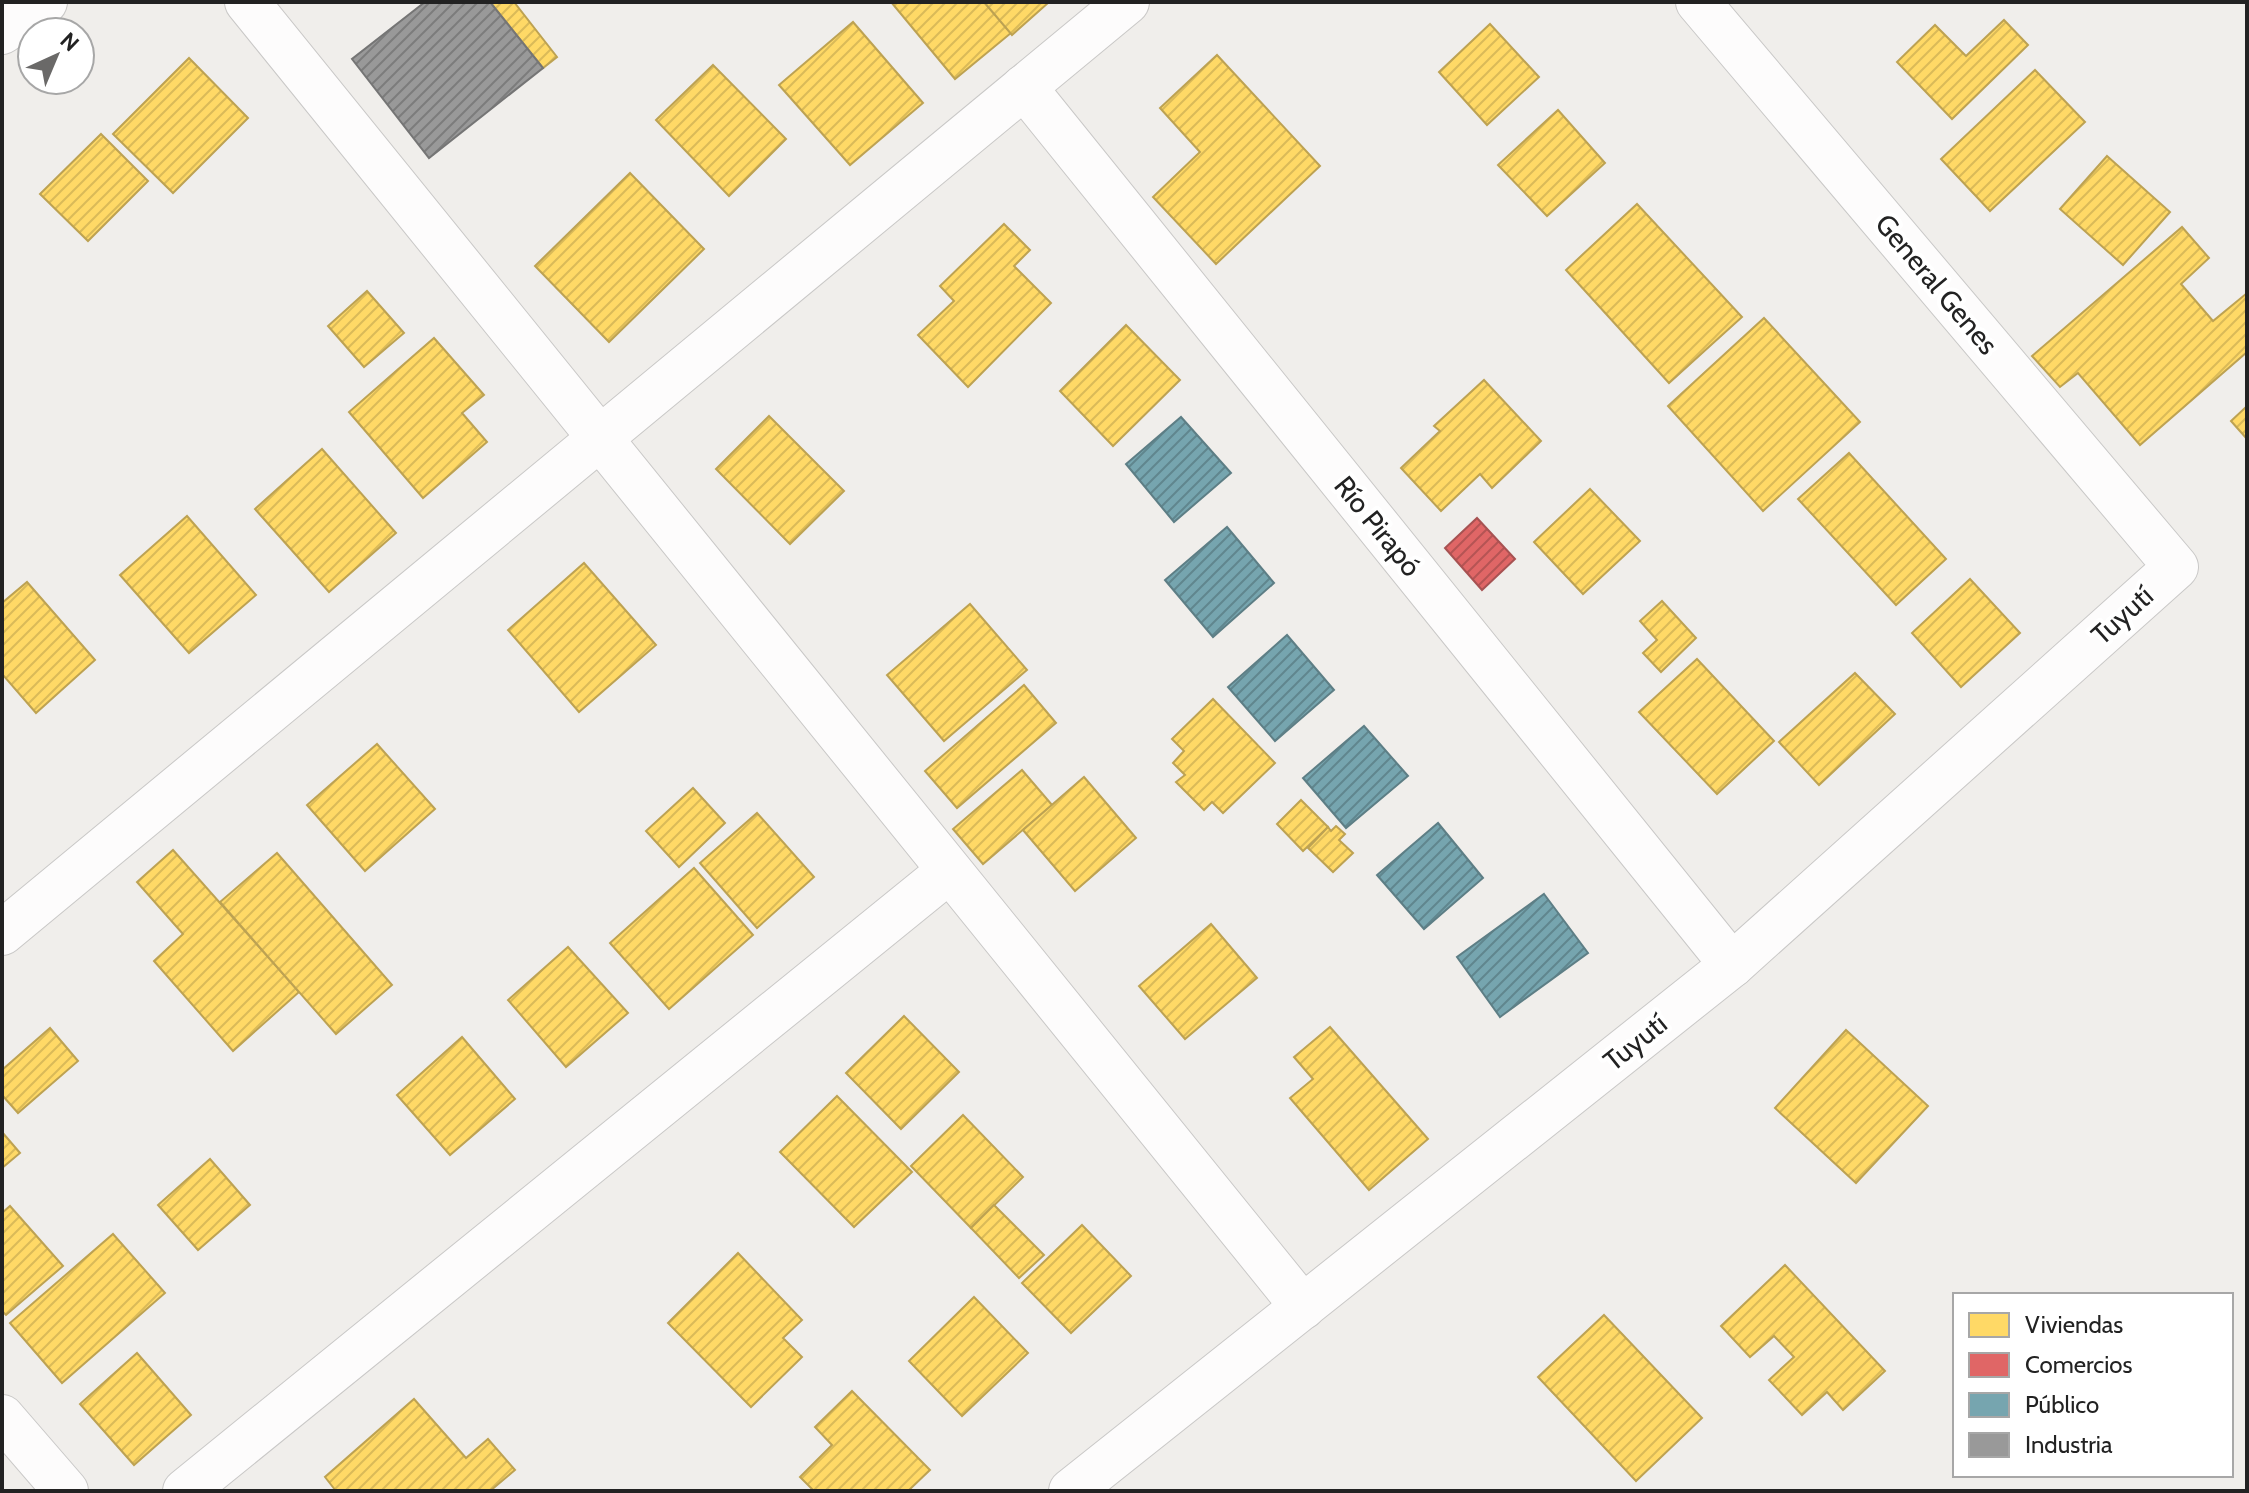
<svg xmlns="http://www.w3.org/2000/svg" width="2249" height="1493" font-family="Cabin,sans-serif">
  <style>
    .homes { fill: url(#homes-hatch); stroke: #bda252; stroke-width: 2 }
    .shops { fill: url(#shops-hatch); stroke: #a75252; stroke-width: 2 }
    .public { fill: url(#public-hatch); stroke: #5d7e85; stroke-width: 2 }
    .industry { fill: url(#industry-hatch); stroke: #757575; stroke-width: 2 }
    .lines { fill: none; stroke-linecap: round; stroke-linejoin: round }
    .minor-casing { stroke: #c9c8c7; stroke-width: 46 }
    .minor { stroke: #fdfcfc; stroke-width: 44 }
    .labels { text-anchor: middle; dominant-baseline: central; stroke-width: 8; stroke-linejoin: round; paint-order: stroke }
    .street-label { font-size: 28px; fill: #222; stroke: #fff }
  </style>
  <defs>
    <pattern id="homes-hatch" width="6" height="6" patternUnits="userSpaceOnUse" patternTransform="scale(2)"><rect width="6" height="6" fill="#ffd966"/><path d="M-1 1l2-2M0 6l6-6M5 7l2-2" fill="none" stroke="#daba58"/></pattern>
    <pattern id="shops-hatch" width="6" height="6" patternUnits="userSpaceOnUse" patternTransform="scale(2)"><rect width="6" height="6" fill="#e06666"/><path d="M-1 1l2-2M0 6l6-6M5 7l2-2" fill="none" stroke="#b55454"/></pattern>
    <pattern id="public-hatch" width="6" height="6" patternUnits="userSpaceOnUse" patternTransform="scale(2)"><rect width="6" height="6" fill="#76a5af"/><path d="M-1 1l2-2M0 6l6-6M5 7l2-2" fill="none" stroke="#60868e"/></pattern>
    <pattern id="industry-hatch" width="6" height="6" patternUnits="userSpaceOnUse" patternTransform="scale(2)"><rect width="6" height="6" fill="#999"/><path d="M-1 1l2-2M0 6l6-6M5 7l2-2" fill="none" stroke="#7c7c7c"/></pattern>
  </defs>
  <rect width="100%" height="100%" fill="#f0eeeb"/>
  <g class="homes">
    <path d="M490,2H514L557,57L543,68Z"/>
    <path d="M891,2H984L1011,33L955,79Z"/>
    <path d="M984,2H1047L1048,3L1012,35Z"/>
    <path d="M2004,20L2028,45L1952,119L1897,62L1935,25L1966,56Z"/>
    <path d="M853,22L923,103L850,165L779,85Z"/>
    <path d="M1490,24L1539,77L1487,125L1439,72Z"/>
    <path d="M1217,55L1320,166L1216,264L1153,197L1200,152L1160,108Z"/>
    <path d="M189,58L248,118L173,193L113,134Z"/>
    <path d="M713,65L786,139L729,196L656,120Z"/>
    <path d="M2035,70L2085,122L1990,211L1941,159Z"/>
    <path d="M1558,110L1605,163L1547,216L1498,165Z"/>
    <path d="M101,134L148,181L88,241L40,194Z"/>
    <path d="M2107,156L2170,212L2123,265L2060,209Z"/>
    <path d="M630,173L704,249L609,342L535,266Z"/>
    <path d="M1637,204L1742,317L1669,383L1566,270Z"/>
    <path d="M1004,224L1030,250L1014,266L1051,303L968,387L918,335L954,301L940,286Z"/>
    <path d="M2182,227L2209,258L2181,284L2213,321L2247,293V352L2140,445L2078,373L2060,387L2032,356Z"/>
    <path d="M367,291L404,333L364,367L328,326Z"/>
    <path d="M1764,318L1860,422L1763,511L1668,406Z"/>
    <path d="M1126,325L1180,380L1113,446L1060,391Z"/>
    <path d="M434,338L484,395L462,413L487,442L423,498L349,412Z"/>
    <path d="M1484,380L1541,441L1492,488L1480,474L1441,511L1401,468L1440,431L1434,426Z"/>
    <path d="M2247,406V439L2231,421Z"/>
    <path d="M769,416L844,491L790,544L716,469Z"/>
    <path d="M322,449L396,533L329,592L255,509Z"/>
    <path d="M1849,453L1946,559L1896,605L1798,499Z"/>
    <path d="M1590,489L1640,541L1583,594L1534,542Z"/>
    <path d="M187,516L256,595L189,653L120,575Z"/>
    <path d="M584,563L656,645L579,712L508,630Z"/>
    <path d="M1970,579L2020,633L1961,687L1912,633Z"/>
    <path d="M27,582L95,660L36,713L2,674V603Z"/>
    <path d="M1662,601L1696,638L1661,672L1643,653L1657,640L1640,621Z"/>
    <path d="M970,604L1027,670L944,741L887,675Z"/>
    <path d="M1697,659L1774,741L1717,794L1639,712Z"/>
    <path d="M1855,673L1895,714L1819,785L1779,742Z"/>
    <path d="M1024,685L1056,723L957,808L925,771Z"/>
    <path d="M1213,699L1275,763L1223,813L1212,802L1204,810L1176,782L1185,775L1173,763L1184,751L1172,739Z"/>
    <path d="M377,744L435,809L365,871L307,805Z"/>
    <path d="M1022,770L1052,805L983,864L953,829Z"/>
    <path d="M1084,777L1136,838L1075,891L1023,830Z"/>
    <path d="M693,788L725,823L679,867L646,831Z"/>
    <path d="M1301,800L1328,827L1303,851L1277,824Z"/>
    <path d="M757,813L814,877L757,928L700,863Z"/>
    <path d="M1336,826L1345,834L1339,840L1353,853L1333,872L1308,848L1328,827L1331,831Z"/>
    <path d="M173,850L299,992L233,1051L154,961L183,934L137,882Z"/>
    <path d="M277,853L392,985L336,1034L220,902Z"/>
    <path d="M694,868L753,935L669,1009L610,943Z"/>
    <path d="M1211,924L1257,978L1185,1039L1139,986Z"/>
    <path d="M568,947L628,1013L566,1067L508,1000Z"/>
    <path d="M904,1016L959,1072L901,1129L846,1073Z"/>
    <path d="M1330,1027L1428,1139L1369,1190L1290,1098L1313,1079L1294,1057Z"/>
    <path d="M50,1028L78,1061L18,1113L2,1095V1070Z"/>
    <path d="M1846,1030L1928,1106L1856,1183L1775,1108Z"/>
    <path d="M462,1037L515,1099L450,1155L397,1095Z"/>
    <path d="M837,1096L912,1172L854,1227L780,1152Z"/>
    <path d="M963,1115L1023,1177L971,1228L911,1166Z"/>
    <path d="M2,1132L20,1153L2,1168Z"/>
    <path d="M210,1159L250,1205L198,1250L158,1205Z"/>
    <path d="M994,1205L1044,1255L1019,1278L971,1228Z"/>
    <path d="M10,1206L63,1266L6,1315L2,1311V1213Z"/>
    <path d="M1082,1225L1131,1276L1071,1333L1022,1283Z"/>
    <path d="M113,1234L165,1293L62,1383L10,1323Z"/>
    <path d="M738,1253L802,1320L783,1338L802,1357L751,1407L668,1323Z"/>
    <path d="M1785,1265L1885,1371L1843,1410L1827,1392L1802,1415L1769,1380L1794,1357L1774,1336L1750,1357L1721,1326Z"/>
    <path d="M974,1297L1028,1353L962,1416L909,1361Z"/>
    <path d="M1604,1315L1702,1418L1636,1481L1538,1377Z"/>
    <path d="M137,1353L191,1415L134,1465L80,1404Z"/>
    <path d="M852,1391L930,1470L908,1491H814L800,1477L832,1445L815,1427Z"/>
    <path d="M414,1399L466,1458L488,1439L515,1470L490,1491H336L325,1477Z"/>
  </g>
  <path class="shops" d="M1477,518L1515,559L1482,590L1445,548Z"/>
  <g class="public">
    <path d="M1181,417L1231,473L1174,522L1126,464Z"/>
    <path d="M1227,527L1274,583L1213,637L1165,580Z"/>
    <path d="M1287,635L1334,690L1275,741L1228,687Z"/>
    <path d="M1364,726L1408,776L1346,828L1303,778Z"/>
    <path d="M1438,823L1483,878L1424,929L1377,875Z"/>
    <path d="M1544,894L1588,953L1500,1017L1457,957Z"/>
  </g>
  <path class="industry" d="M425,2H490L543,68L429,158L352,59Z"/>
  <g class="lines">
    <g class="minor-casing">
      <g id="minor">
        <path d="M247,2L1303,1307"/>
        <path d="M2,32L45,2"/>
        <path d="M1024,87L1732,965"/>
        <path d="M2,933L1127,2"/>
        <path d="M2,1417L66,1491"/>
        <path d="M185,1491L949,871"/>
        <path d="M1071,1491L1732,965L2176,567L1698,2"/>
      </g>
    </g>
    <use href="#minor" class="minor"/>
  </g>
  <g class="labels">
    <g class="street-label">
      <text transform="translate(1937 284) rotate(50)">General Genes</text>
      <text transform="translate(1378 526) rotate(51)">Río Pirapó</text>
      <text transform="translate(2122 615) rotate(-42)">Tuyutí</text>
      <text transform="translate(1635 1042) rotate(-39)">Tuyutí</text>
    </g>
  </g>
  <rect width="2249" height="1493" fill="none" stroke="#222222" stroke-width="8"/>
  <rect x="1953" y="1293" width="280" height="184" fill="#ffffff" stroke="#a7a7a7" stroke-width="2"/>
  <rect x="1969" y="1313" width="40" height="24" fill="#ffd966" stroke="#a7a7a7" stroke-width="2"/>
  <text x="2025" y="1333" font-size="24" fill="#222222">Viviendas</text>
  <rect x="1969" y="1353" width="40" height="24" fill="#e06666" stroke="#a7a7a7" stroke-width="2"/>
  <text x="2025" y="1373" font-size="24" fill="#222222">Comercios</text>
  <rect x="1969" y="1393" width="40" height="24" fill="#76a5af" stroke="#a7a7a7" stroke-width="2"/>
  <text x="2025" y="1413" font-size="24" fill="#222222">Público</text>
  <rect x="1969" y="1433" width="40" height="24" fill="#999999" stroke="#a7a7a7" stroke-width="2"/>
  <text x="2025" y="1453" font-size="24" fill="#222222">Industria</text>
  <g transform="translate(56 56) rotate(44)"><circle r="38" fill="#ffffff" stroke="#a7a7a7" stroke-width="2"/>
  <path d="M0-6L14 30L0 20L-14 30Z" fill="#6a6968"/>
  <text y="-12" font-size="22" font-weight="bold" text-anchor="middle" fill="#222222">N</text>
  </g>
</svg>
